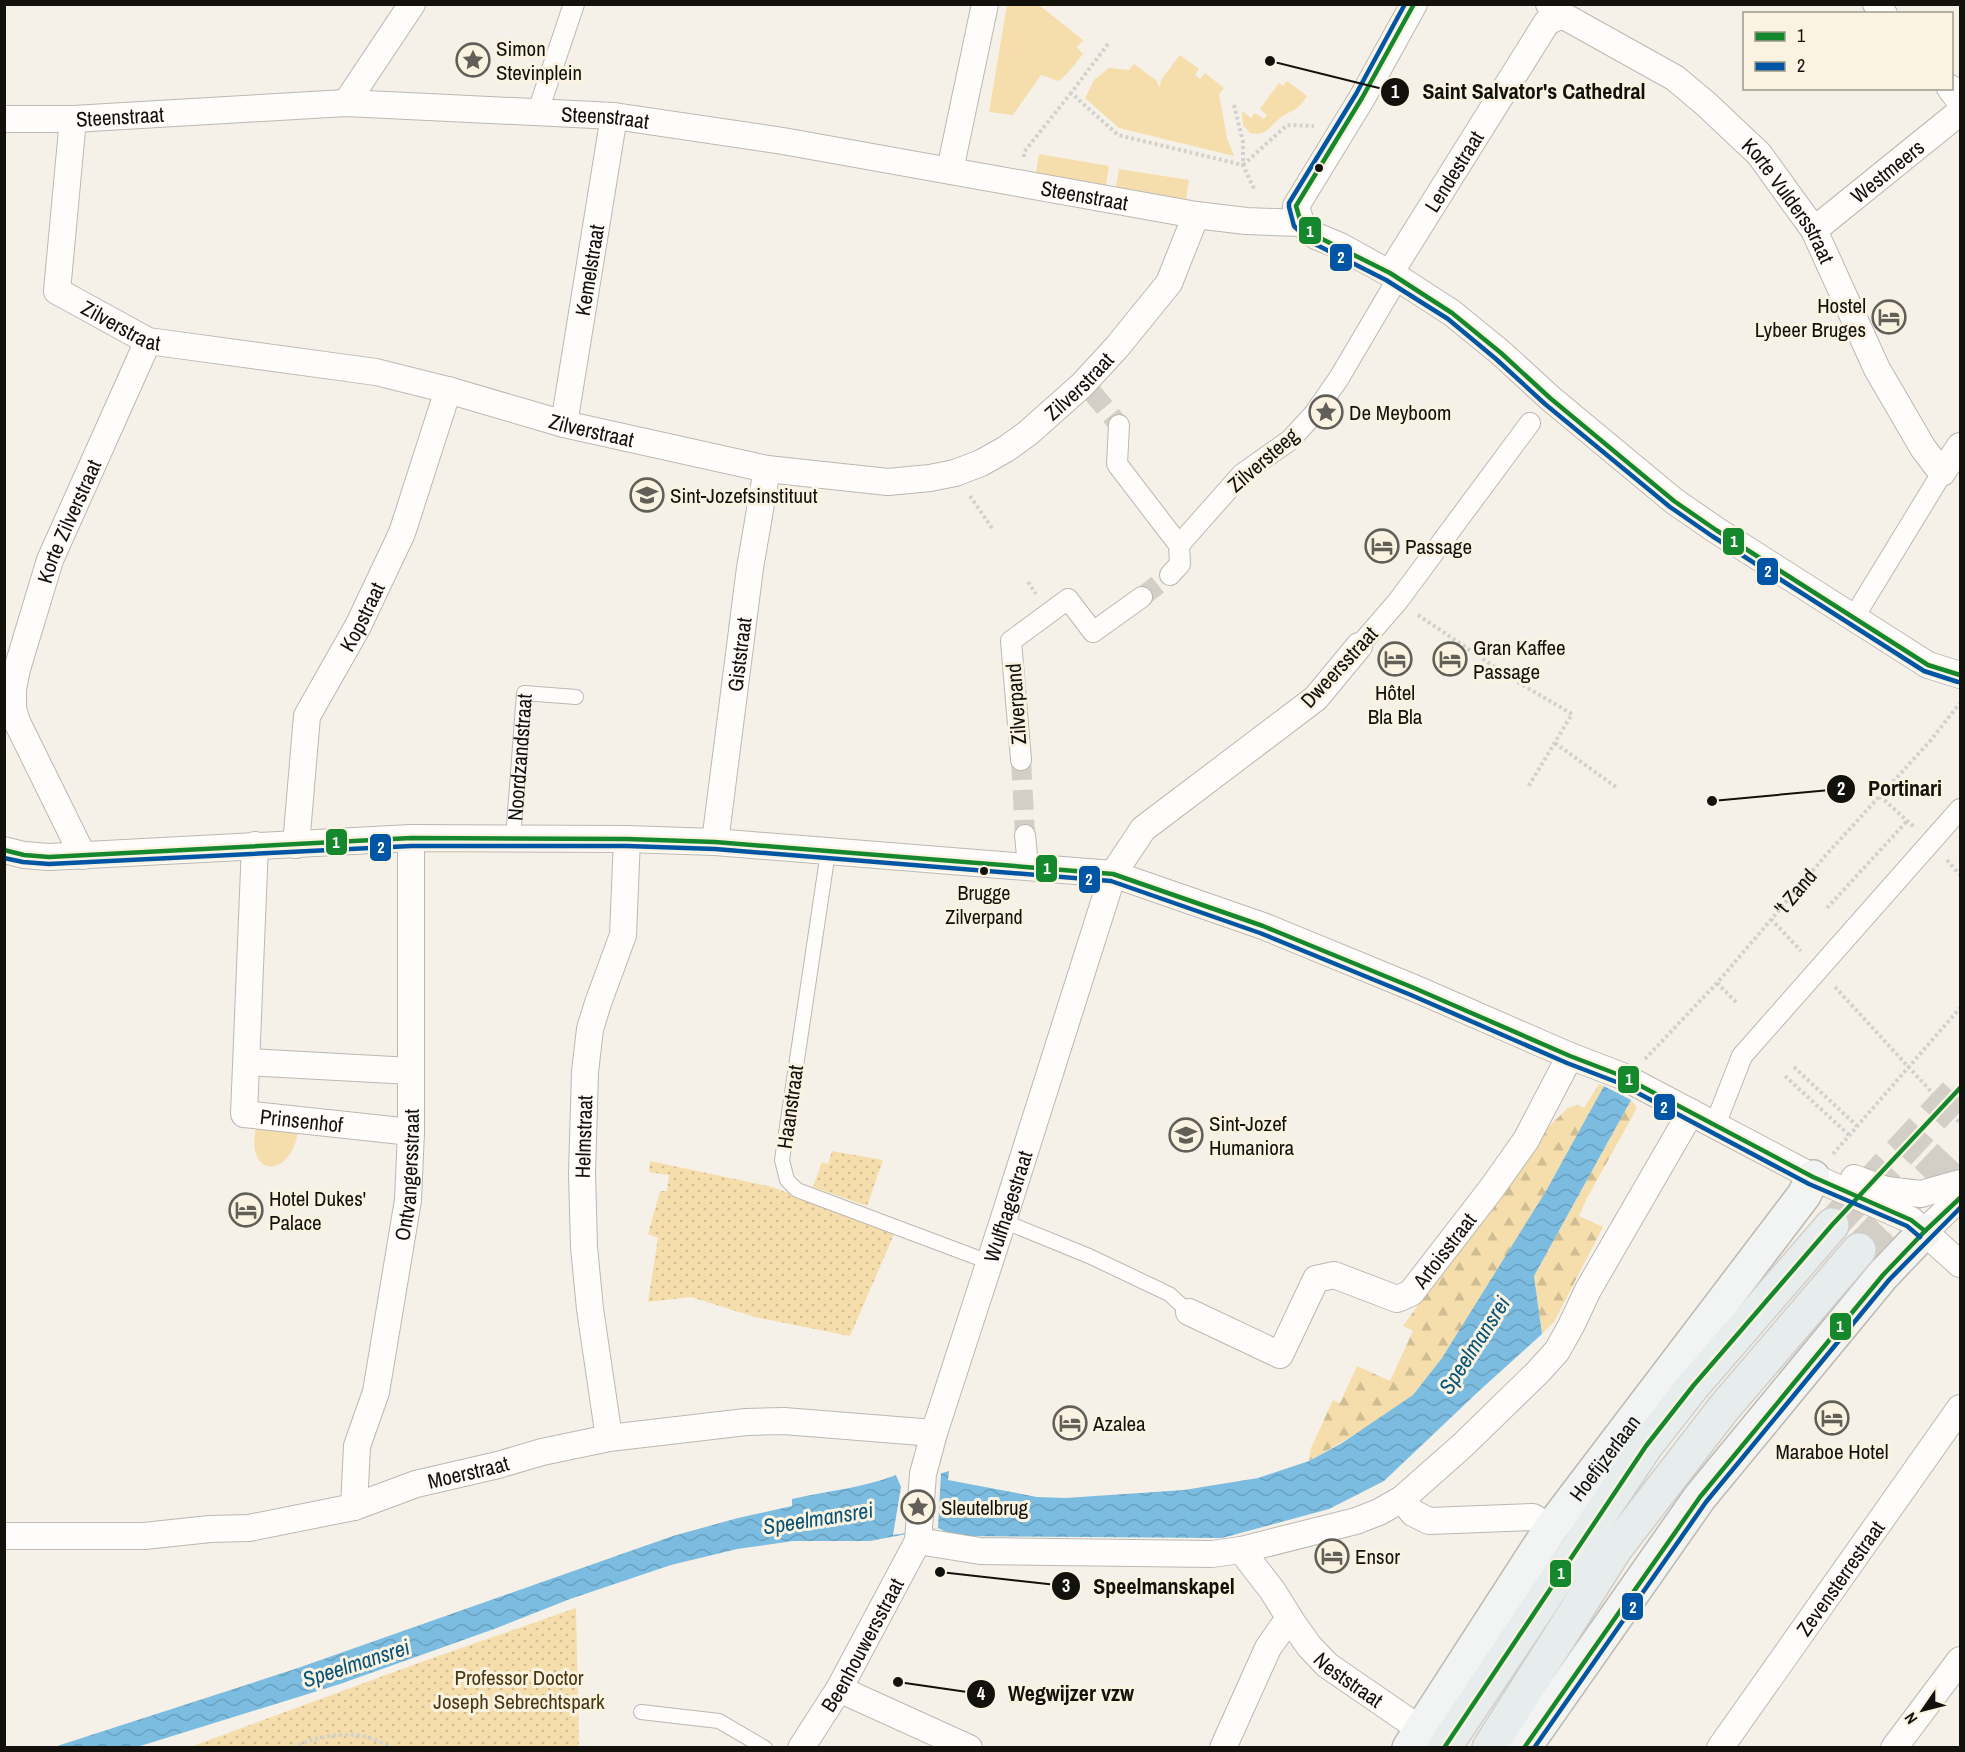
<svg xmlns="http://www.w3.org/2000/svg" width="1965" height="1752" font-family="'Archivo Narrow',sans-serif">
  <style>
    .grass { fill: #f5deac }
    .forest { fill: url(#forest-firs) }
    .park { fill: url(#park-dots) }
    .water { fill: url(#water-waves) }
    .pier { fill: #f5f1e8 }
    .lines { fill: none; stroke-linecap: round; stroke-linejoin: round }
    .pedestrian-tunnel { stroke: #d3cfc7; stroke-width: 20; stroke-dasharray: 20 10; stroke-linecap: butt }
    .primary-tunnel { stroke: #d3cfc7; stroke-width: 33; stroke-dasharray: 33 16; stroke-linecap: butt }
    .service-casing { stroke: #bcb8b1; stroke-width: 16 }
    .pedestrian-casing { stroke: #bcb8b1; stroke-width: 22 }
    .minor-casing { stroke: #bcb8b1; stroke-width: 28 }
    .secondary-casing { stroke: #bcb8b1; stroke-width: 36 }
    .primary-casing { stroke: #d0cfcb; stroke-width: 36 }
    .path { stroke: #d1d1ce; stroke-width: 4; stroke-dasharray: 3 3; stroke-linecap: butt }
    .service { stroke: #fefdfc; stroke-width: 14 }
    .pedestrian { stroke: #fefdfc; stroke-width: 20 }
    .minor { stroke: #fefdfc; stroke-width: 26 }
    .secondary { stroke: #f2f4f4; stroke-width: 33 }
    .primary { stroke: #e7eced; stroke-width: 33 }
    .bus-1-casing { stroke: #fbf3e2; stroke-width: 9 }
    .bus-2-casing { stroke: #fbf3e2; stroke-width: 9 }
    .bus-1 { stroke: #15882e; stroke-width: 4.5 }
    .bus-2 { stroke: #0056a4; stroke-width: 4.5 }
    .bus-dot { fill: #13110b; stroke: #fbf3e2; stroke-width: 2 }
    .labels { text-anchor: middle; dominant-baseline: central; stroke-width: 6; stroke-linejoin: round; paint-order: stroke }
    .bus-label { font-size: 20px; fill: #13110b; stroke: #fbf3e2 }
    .poi-label { font-size: 21px; fill: #13110b; stroke: #fbf3e2; text-anchor: start }
    .street-label { font-size: 21px; fill: #13110b; stroke: #fbf3e2 }
    .park-label { font-size: 21px; fill: #493811; stroke: #fbf3e2 }
    .water-label { font-size: 22px; font-style: italic; fill: #075478; stroke: #fbf3e2 }
    .leader { fill: none; stroke: #13110b; stroke-width: 2 }
    .callout-dot { fill: #13110b; stroke: #fbf3e2; stroke-width: 2 }
    .mark-label { font-size: 18px; text-anchor: middle; font-weight: bold; fill: #fff }
    .callout-label { font-size: 22px; text-anchor: middle; font-weight: bold; fill: #13110b; stroke: #fbf3e2; stroke-width: 6; stroke-linejoin: round; paint-order: stroke }
    .line-badge { stroke: #fbf3e2; stroke-width: 2 }
    .badge-label { font-size: 16px; text-anchor: middle; font-weight: bold; fill: #fff }
  </style>
  <defs>
    <pattern id="forest-firs" width="22" height="20" patternUnits="userSpaceOnUse" patternTransform="scale(1.5)"><rect width="22" height="20" fill="#f5deac"/><path d="M5 1l3.5 6h-7zM16 11l3.5 6h-7z" fill="#d1bd93"/></pattern>
    <pattern id="park-dots" width="8" height="8" patternUnits="userSpaceOnUse" patternTransform="scale(1.5)"><rect width="8" height="8" fill="#f5deac"/><path d="M2 2h.1M6 6h.1" fill="none" stroke="#d1bd93" stroke-width="1.8" stroke-linecap="round"/></pattern>
    <pattern id="water-waves" width="16" height="10" patternUnits="userSpaceOnUse" patternTransform="scale(1.5)"><rect width="16" height="10" fill="#7bbce0"/><path d="M0 5q4-4 8 0t8 0" fill="none" stroke="#69a1bf"/></pattern>
  </defs>
  <rect width="100%" height="100%" fill="#f5f1e8"/>
  <g class="grass">
    <path d="M1007,5H1039L1083,40L1077,47L1083,54L1066,75L1058,81L1041,75L1013,115L989,112Z"/>
    <path d="M1180,55L1199,69L1195,75L1200,79L1205,73L1224,88L1219,94L1227,138L1234,156L1119,128L1085,98L1094,80L1109,68L1129,70L1134,64L1157,81L1158,85L1160,87L1161,80Z"/>
    <path d="M1287,81L1307,96C1295,115 1291,108 1278,120C1267,129 1267,136 1250,133L1243,125L1242,111L1251,118L1255,113L1264,119L1267,115L1260,109L1279,83L1283,86Z"/>
    <path d="M1039,154L1109,166L1106,185L1036,173Z"/>
    <path d="M1119,169L1189,180L1186,199L1116,187Z"/>
    <path d="M256,1127L298,1131C291,1179 245,1179 256,1127Z"/>
  </g>
  <g class="forest">
    <path d="M1599,1084L1604,1086L1546,1191L1469,1316L1442,1358L1413,1395L1371,1425L1309,1461L1311,1448L1333,1400L1340,1403L1357,1366L1390,1381L1413,1331L1403,1326L1547,1128L1568,1108L1578,1105L1584,1108Z"/>
    <path d="M1631,1100L1637,1108L1586,1200L1579,1216L1603,1227L1554,1322L1542,1334L1534,1276Z"/>
  </g>
  <g class="park">
    <path d="M832,1151L883,1160L867,1206L813,1187L822,1162L828,1164Z"/>
    <path d="M650,1161L772,1187L895,1232L850,1336L755,1317L691,1297L648,1302L658,1238L648,1234L660,1191H667L669,1175L649,1172Z"/>
    <path d="M576,1608L579,1747H190L424,1661Z"/>
  </g>
  <path class="water" d="M1604,1086L1631,1100L1534,1276L1542,1334L1480,1390L1384,1481L1329,1509L1222,1538L955,1536L938,1528L870,1541H793L737,1549L671,1565L570,1599L494,1629L340,1684L137,1747L51,1748L295,1669L673,1536L738,1518L792,1506V1499C826,1491 863,1488 896,1475L901,1485L949,1471L948,1480L1037,1497L1066,1498L1184,1490L1258,1478L1309,1461L1342,1443L1413,1395L1442,1358L1546,1191Z"/>
  <path class="pier" d="M941,1473L938,1528L893,1535L901,1487L896,1475H899L902,1482L929,1474Z"/>
  <g class="lines">
    <g class="pedestrian-tunnel">
      <path d="M1092,392L1119,425"/>
      <path d="M1142,597L1170,575"/>
      <path d="M1021,760L1025,835"/>
    </g>
    <g class="primary-tunnel">
      <path d="M1832,1225L1960,1088"/>
      <path d="M1859,1250L1960,1144"/>
    </g>
    <g class="service-casing">
      <g id="service">
        <path id="s2" d="M513,839L524,693L576,697"/>
        <path d="M828,852L782,1160L787,1180L797,1190L989,1262"/>
        <path d="M1003,1221L1089,1256L1169,1294L1189,1312"/>
        <path d="M641,1712L719,1721L765,1748"/>
      </g>
    </g>
    <g class="pedestrian-casing">
      <g id="pedestrian">
        <path d="M538,111L574,4"/>
        <path d="M1119,425L1117,464L1179,545L1180,564L1170,575"/>
        <path d="M1179,545L1242,474L1290,440L1314,414L1339,378L1398,278"/>
        <path d="M1854,617L1942,473"/>
        <path d="M1359,646L1398,601L1530,423"/>
        <path d="M1021,760L1011,641L1068,599L1093,632L1142,597"/>
        <path d="M1025,835L1028,866"/>
        <path d="M1715,1125L1742,1056L1960,809"/>
      </g>
    </g>
    <g class="minor-casing">
      <g id="minor">
        <path id="s3" d="M1549,4L1562,15L1675,78L1706,104L1759,154L1814,230L1877,369L1923,448L1942,473L1960,446"/>
        <path d="M1876,4L1884,14"/>
        <path d="M1950,88L1960,101"/>
        <path d="M346,103L412,4"/>
        <path id="s4" d="M4,119H73L346,103L614,116L783,141L1196,215L1246,221L1301,223L1316,236L1340,246L1398,278L1452,313L1501,353L1550,398L1674,501L1716,530L1928,665L1960,675"/>
        <path id="s5" d="M73,119L57,291L148,341L376,372L448,390L564,424L767,469L888,482L930,478L955,473L981,463L1006,449L1028,433L1082,385L1117,347L1169,283L1196,215"/>
        <path d="M950,170L985,4"/>
        <path d="M1301,223L1296,206L1362,98L1414,4"/>
        <path id="s6" d="M1814,230L1960,112"/>
        <path id="s7" d="M1390,273L1547,22L1562,15"/>
        <path id="s8" d="M564,424L614,116"/>
        <path id="s9" d="M715,842L750,568L767,469"/>
        <path id="s10" d="M255,845L244,1114L411,1132"/>
        <path id="s11" d="M296,845L307,716L358,626L402,533L448,390"/>
        <path d="M4,850L24,855L49,857L411,838L627,839L715,842L1113,874L1263,926L1414,988L1570,1056L1622,1076L1813,1177L1911,1220L1960,1264"/>
        <path id="s12" d="M83,856L17,722L13,708V689L17,669L50,560L148,341"/>
        <path d="M247,1062L411,1071"/>
        <path d="M1854,1178L1886,1190L1921,1194L1960,1183"/>
        <path d="M1925,1231L1960,1198"/>
        <path id="s13" d="M1189,1312L1280,1355L1316,1279L1334,1275L1397,1299L1411,1293L1492,1188L1526,1140L1570,1056"/>
        <path id="s14" d="M609,1438L590,1309L584,1247L582,1173L585,1072L590,1029L598,1003L623,935L627,839"/>
        <path d="M1402,1499L1413,1513L1429,1521L1533,1517L1551,1528"/>
        <path id="s15" d="M354,1507L357,1446L376,1392L408,1200L411,1132V838"/>
        <path id="s16" d="M4,1536H144L210,1529L249,1528L354,1507L416,1484L498,1465L542,1452L609,1438L746,1422L784,1421L934,1433"/>
        <path d="M918,1541L980,1551L1212,1554L1241,1550L1356,1521L1379,1512L1402,1499L1463,1445L1538,1372L1557,1351L1571,1326L1588,1290L1691,1112"/>
        <path id="s17" d="M1241,1550L1272,1590L1292,1622L1309,1646L1327,1665L1420,1729"/>
        <path d="M839,1689L969,1748"/>
        <path id="s18" d="M801,1748L839,1689L918,1541L923,1474L934,1433L1003,1221L1113,874L1143,829L1316,698L1359,646"/>
        <path d="M1223,1748L1268,1648L1289,1618"/>
        <path id="s19" d="M1720,1748L1960,1408"/>
        <path d="M1894,1748L1960,1660"/>
      </g>
    </g>
    <g class="secondary-casing">
      <g id="secondary">
        <path id="s20" d="M1409,1748L1551,1528L1804,1195L1813,1177"/>
        <path d="M1524,1748L1700,1497L1883,1275L1925,1231"/>
      </g>
    </g>
    <g class="primary-casing">
      <g id="primary">
        <path d="M1444,1748L1646,1446L1693,1386L1832,1225"/>
        <path d="M1489,1748L1616,1548L1723,1409L1859,1250"/>
      </g>
    </g>
    <g class="path">
      <path d="M1108,44L1071,93L1118,135L1243,165"/>
      <path d="M1234,105L1243,142V165L1255,191"/>
      <path d="M1024,157V152L1071,93"/>
      <path d="M1243,165L1287,125L1314,126"/>
      <path d="M970,496L992,528"/>
      <path d="M1028,582L1036,594"/>
      <path d="M1418,615L1514,680L1572,714L1528,787"/>
      <path d="M1555,743L1616,787"/>
      <path d="M1880,796L1914,827"/>
      <path d="M1947,860L1960,875"/>
      <path d="M1827,908L1908,820"/>
      <path d="M1771,919L1801,951"/>
      <path d="M1717,983L1738,1004"/>
      <path d="M1835,987L1960,1123"/>
      <path id="s1" d="M1645,1059L1717,983L1826,855L1931,740L1960,703"/>
      <path d="M1794,1067L1857,1126"/>
      <path d="M1785,1076L1849,1135"/>
      <path d="M1833,1154L1960,1008"/>
      <path d="M293,1748C313,1737 343,1731 366,1737C375,1739 384,1744 392,1748"/>
    </g>
    <use href="#service" class="service"/>
    <use href="#pedestrian" class="pedestrian"/>
    <use href="#minor" class="minor"/>
    <use href="#secondary" class="secondary"/>
    <use href="#primary" class="primary"/>
    <g class="bus-1-casing">
      <g id="bus-1">
        <path d="M1414,4L1362,98L1296,206L1301,223L1316,236L1390,273L1452,313L1501,353L1550,398L1674,501L1716,530L1928,665L1960,675"/>
        <path d="M4,850L24,855L49,857L411,838L627,839L715,842L1113,874L1263,926L1414,988L1570,1056L1622,1076L1813,1177L1911,1220L1925,1231"/>
        <path d="M1444,1748L1646,1446L1693,1386L1832,1225L1960,1088"/>
        <path d="M1524,1748L1700,1497L1883,1275L1925,1231L1960,1198"/>
      </g>
    </g>
    <g class="bus-2-casing">
      <g id="bus-2">
        <path d="M1405,4L1356,94L1289,203V207L1294,226L1311,242L1386,280L1448,319L1496,359L1545,404L1670,507L1712,536L1924,671L1958,682"/>
        <path d="M4,858L23,862L49,864L411,846H627L715,849L1111,881L1260,933L1411,995L1567,1063L1619,1083L1809,1184L1907,1226L1920,1237"/>
        <path d="M1534,1748L1706,1502L1889,1280L1960,1208"/>
      </g>
    </g>
    <use href="#bus-1" class="bus-1"/>
    <use href="#bus-2" class="bus-2"/>
  </g>
  <defs>
    <g id="sight-ring" transform="scale(1.725)"><circle r="9.5" fill="#fbf3e2" stroke="#625f58" stroke-width="1.5"/><path d="M0-6L1.8-2.2L6-1.7L2.9 1.2L3.7 5.4L0 3.3L-3.7 5.4L-2.9 1.2L-6-1.7L-1.8-2.2Z" fill="#625f58"/></g>
    <g id="hotel-ring" transform="scale(1.725)"><circle r="9.5" fill="#fbf3e2" stroke="#625f58" stroke-width="1.5"/><path d="M-6-4.5h1.5V1H6V5H4.5V3h-9V5H-6ZM-4 0a1.8 1.8 0 1 1 3.6 0ZM.5 0V-2.5h3Q6-2.5 6 0Z" fill="#625f58"/></g>
    <g id="university-ring" transform="scale(1.725)"><circle r="9.5" fill="#fbf3e2" stroke="#625f58" stroke-width="1.5"/><path d="M0-5L7-2L0 1L-7-2ZM-4 1L0 2.5L4 1V4Q0 6-4 4Z" fill="#625f58"/></g>
    <g id="school-ring" transform="scale(1.725)"><circle r="9.5" fill="#fbf3e2" stroke="#625f58" stroke-width="1.5"/><path d="M0-5L7-2L0 1L-7-2ZM-4 1L0 2.5L4 1V4Q0 6-4 4Z" fill="#625f58"/></g>
  </defs>
  <g fill-rule="evenodd">
    <use href="#sight-ring" x="473" y="60"/>
    <use href="#hotel-ring" x="1889" y="317"/>
    <use href="#sight-ring" x="1326" y="412"/>
    <use href="#university-ring" x="647" y="495"/>
    <use href="#hotel-ring" x="1382" y="546"/>
    <use href="#hotel-ring" x="1395" y="659"/>
    <use href="#hotel-ring" x="1450" y="659"/>
    <use href="#school-ring" x="1186" y="1135"/>
    <use href="#hotel-ring" x="246" y="1210"/>
    <use href="#hotel-ring" x="1832" y="1418"/>
    <use href="#hotel-ring" x="1070" y="1423"/>
    <use href="#sight-ring" x="918" y="1507"/>
    <use href="#hotel-ring" x="1332" y="1556"/>
  </g>
  <g class="bus-dot">
    <circle cx="1319" cy="168" r="5"/>
    <circle cx="984" cy="871" r="5"/>
  </g>
  <g class="labels">
    <g class="bus-label">
      <text x="984" y="892">Brugge<tspan x="984" dy="24">Zilverpand</tspan></text>
    </g>
    <g class="poi-label">
      <text x="496" y="48">Simon<tspan x="496" dy="24">Stevinplein</tspan></text>
      <text x="1866" y="305" text-anchor="end">Hostel<tspan x="1866" dy="24">Lybeer Bruges</tspan></text>
      <text x="1349" y="412">De Meyboom</text>
      <text x="670" y="495">Sint-Jozefsinstituut</text>
      <text x="1405" y="546">Passage</text>
      <text x="1473" y="647">Gran Kaffee<tspan x="1473" dy="24">Passage</tspan></text>
      <text x="1395" y="692" text-anchor="middle">Hôtel<tspan x="1395" dy="24">Bla Bla</tspan></text>
      <text x="1209" y="1123">Sint-Jozef<tspan x="1209" dy="24">Humaniora</tspan></text>
      <text x="269" y="1198">Hotel Dukes'<tspan x="269" dy="24">Palace</tspan></text>
      <text x="1093" y="1423">Azalea</text>
      <text x="1832" y="1451" text-anchor="middle">Maraboe Hotel</text>
      <text x="941" y="1507">Sleutelbrug</text>
      <text x="1355" y="1556">Ensor</text>
    </g>
    <g class="street-label">
      <text stroke="none"><textPath href="#s4" startOffset="116">Steenstraat</textPath></text>
      <text stroke="none"><textPath href="#s4" startOffset="602">Steenstraat</textPath></text>
      <text stroke="none"><textPath href="#s7" startOffset="120">Lendestraat</textPath></text>
      <text stroke="none"><textPath href="#s6" startOffset="94">Westmeers</textPath></text>
      <text stroke="none"><textPath href="#s4" startOffset="1088">Steenstraat</textPath></text>
      <text stroke="none"><textPath href="#s3" startOffset="315">Korte Vuldersstraat</textPath></text>
      <text stroke="none"><textPath href="#s8" startOffset="156">Kemelstraat</textPath></text>
      <text stroke="none"><textPath href="#s5" startOffset="246">Zilverstraat</textPath></text>
      <text stroke="none"><textPath href="#s5" startOffset="1252">Zilverstraat</textPath></text>
      <text stroke="none"><textPath href="#s5" startOffset="730">Zilverstraat</textPath></text>
      <text transform="translate(1263 460) rotate(-41)">Zilversteeg</text>
      <text stroke="none"><textPath href="#s12" startOffset="360">Korte Zilverstraat</textPath></text>
      <text stroke="none"><textPath href="#s11" startOffset="243">Kopstraat</textPath></text>
      <text stroke="none"><textPath href="#s9" startOffset="189">Giststraat</textPath></text>
      <text transform="translate(1339 667) rotate(-47)">Dweersstraat</text>
      <text transform="translate(1016 704) rotate(-94)">Zilverpand</text>
      <text stroke="none"><textPath href="#s2" startOffset="82">Noordzandstraat</textPath></text>
      <text stroke="none"><textPath href="#s1" startOffset="225">'t Zand</textPath></text>
      <text transform="translate(790 1107) rotate(-82)">Haanstraat</text>
      <text stroke="none"><textPath href="#s10" startOffset="327">Prinsenhof</textPath></text>
      <text stroke="none"><textPath href="#s14" startOffset="303">Helmstraat</textPath></text>
      <text stroke="none"><textPath href="#s15" startOffset="338">Ontvangersstraat</textPath></text>
      <text stroke="none"><textPath href="#s18" startOffset="586">Wulfhagestraat</textPath></text>
      <text stroke="none"><textPath href="#s13" startOffset="340">Artoisstraat</textPath></text>
      <text stroke="none"><textPath href="#s20" startOffset="350">Hoefijzerlaan</textPath></text>
      <text stroke="none"><textPath href="#s16" startOffset="472">Moerstraat</textPath></text>
      <text stroke="none"><textPath href="#s19" startOffset="208">Zevensterrestraat</textPath></text>
      <text stroke="none"><textPath href="#s18" startOffset="120">Beenhouwersstraat</textPath></text>
      <text stroke="none"><textPath href="#s17" startOffset="170">Neststraat</textPath></text>
    </g>
    <g class="park-label">
      <text x="519" y="1677">Professor Doctor<tspan x="519" dy="24">Joseph Sebrechtspark</tspan></text>
    </g>
    <g class="water-label">
      <text transform="translate(1474 1345) rotate(-57)">Speelmansrei</text>
      <text transform="translate(818 1518) rotate(-9)">Speelmansrei</text>
      <text transform="translate(356 1663) rotate(-18)">Speelmansrei</text>
    </g>
  </g>
  <path class="leader" d="M1270 61L1395 92M1712 801L1841 789M940 1572L1066 1586M898 1682L981 1694"/>
  <g class="callout-dot">
    <circle cx="1270" cy="61" r="6"/>
    <circle cx="1712" cy="801" r="6"/>
    <circle cx="940" cy="1572" r="6"/>
    <circle cx="898" cy="1682" r="6"/>
    <circle cx="1395" cy="92" r="15"/>
    <circle cx="1841" cy="789" r="15"/>
    <circle cx="1066" cy="1586" r="15"/>
    <circle cx="981" cy="1694" r="15"/>
  </g>
  <g class="mark-label">
    <text x="1395" y="98">1</text>
    <text x="1841" y="795">2</text>
    <text x="1066" y="1592">3</text>
    <text x="981" y="1700">4</text>
  </g>
  <g class="callout-label">
    <text x="1534" y="99">Saint Salvator's Cathedral</text>
    <text x="1905" y="796">Portinari</text>
    <text x="1164" y="1594">Speelmanskapel</text>
    <text x="1071" y="1701">Wegwijzer vzw</text>
  </g>
  <g class="line-badge">
    <rect x="1298" y="216" width="24" height="29" rx="6" fill="#15882e"/>
    <rect x="1329" y="243" width="24" height="29" rx="6" fill="#0056a4"/>
    <rect x="1722" y="527" width="23" height="29" rx="6" fill="#15882e"/>
    <rect x="1756" y="557" width="23" height="29" rx="6" fill="#0056a4"/>
    <rect x="325" y="828" width="23" height="28" rx="6" fill="#15882e"/>
    <rect x="369" y="833" width="23" height="29" rx="6" fill="#0056a4"/>
    <rect x="1035" y="854" width="23" height="29" rx="6" fill="#15882e"/>
    <rect x="1078" y="865" width="23" height="29" rx="6" fill="#0056a4"/>
    <rect x="1617" y="1065" width="23" height="29" rx="6" fill="#15882e"/>
    <rect x="1653" y="1093" width="23" height="28" rx="6" fill="#0056a4"/>
    <rect x="1829" y="1312" width="23" height="29" rx="6" fill="#15882e"/>
    <rect x="1549" y="1559" width="23" height="29" rx="6" fill="#15882e"/>
    <rect x="1621" y="1592" width="23" height="29" rx="6" fill="#0056a4"/>
  </g>
  <g class="badge-label">
    <text x="1310" y="237">1</text>
    <text x="1341" y="263">2</text>
    <text x="1734" y="547">1</text>
    <text x="1768" y="577">2</text>
    <text x="336" y="848">1</text>
    <text x="381" y="853">2</text>
    <text x="1047" y="874">1</text>
    <text x="1089" y="885">2</text>
    <text x="1629" y="1085">1</text>
    <text x="1664" y="1113">2</text>
    <text x="1840" y="1332">1</text>
    <text x="1561" y="1579">1</text>
    <text x="1633" y="1613">2</text>
  </g>
  <rect width="1965" height="1752" fill="none" stroke="#13110b" stroke-width="12"/>
  <rect x="1743" y="12" width="210" height="78" fill="#fbf3e2" stroke="#9e998c" stroke-width="1.5"/>
  <rect x="1755" y="32" width="30" height="9" fill="#15882e" stroke="#9e998c" stroke-width="1.5"/>
  <text x="1797" y="42" font-size="18" fill="#13110b">1</text>
  <rect x="1755" y="62" width="30" height="9" fill="#0056a4" stroke="#9e998c" stroke-width="1.5"/>
  <text x="1797" y="72" font-size="18" fill="#13110b">2</text>
  <g transform="translate(1923 1710) rotate(235)" stroke="#fbf3e2" stroke-width="4.5" paint-order="stroke">
  <path d="M0-4.5L10 22L0 15L-10 22Z" fill="#13110b"/>
  <text y="-9" font-size="16" font-weight="bold" text-anchor="middle" fill="#13110b">N</text>
  </g>
</svg>
